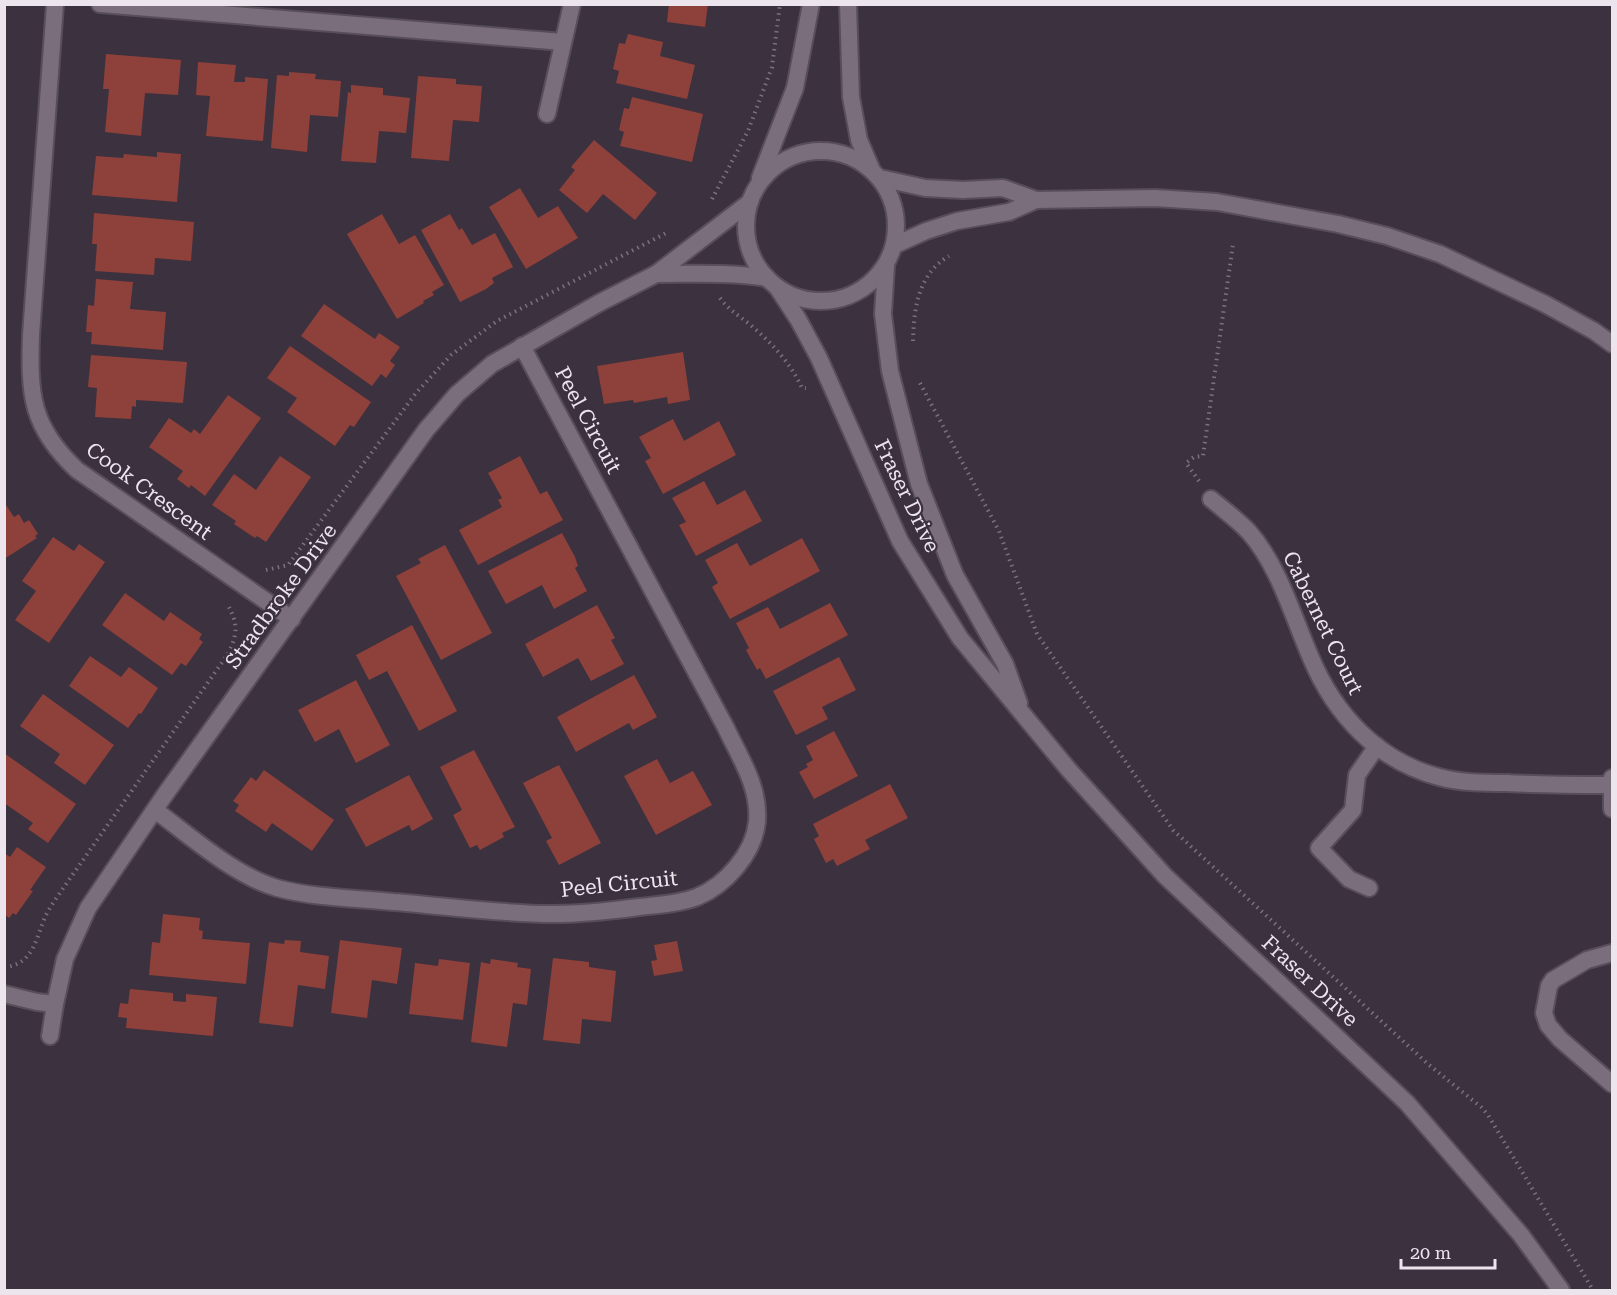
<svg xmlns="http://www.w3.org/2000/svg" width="1617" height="1295" font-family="'Roboto Serif',serif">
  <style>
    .building { fill: #8e403b }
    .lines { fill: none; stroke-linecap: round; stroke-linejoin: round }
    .service-casing { stroke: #574e59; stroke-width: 20 }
    .minor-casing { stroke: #574e59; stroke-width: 20 }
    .tertiary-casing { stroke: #574e59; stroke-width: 20 }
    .path { stroke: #7b727d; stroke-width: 4; stroke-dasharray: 1.5 4.5; stroke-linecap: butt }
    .service { stroke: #7a6d7c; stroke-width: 16 }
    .minor { stroke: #7a6d7c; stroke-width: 16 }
    .tertiary { stroke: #7a6d7c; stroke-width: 16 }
    .labels { text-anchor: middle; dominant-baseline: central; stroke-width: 4.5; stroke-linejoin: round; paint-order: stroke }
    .street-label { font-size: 21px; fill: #ece5ee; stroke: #3c313e }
  </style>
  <rect width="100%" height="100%" fill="#3c313e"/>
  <g class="building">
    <path d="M669,4H708L705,27L667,22Z"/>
    <path d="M628,34L663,42L660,56L695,65L687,99L616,83L619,71L613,69L619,43L625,44Z"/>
    <path d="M106,54L181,60L178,95L145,93L141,136L105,132L109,89H103Z"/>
    <path d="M198,62L236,65L234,82H245V77L268,79L263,141L206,136L210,96L196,95Z"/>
    <path d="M289,72L316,74L315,79L341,81L338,117L310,115L307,152L271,148L277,75L289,76Z"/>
    <path d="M418,76L456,79V84L482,86L479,122L453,120L449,161L411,158Z"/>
    <path d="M351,85L383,88V95L410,98L406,133L379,131L376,163L341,161L348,92L351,93Z"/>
    <path d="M632,97L703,114L692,162L620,146L624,132L619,130L624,108L629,109Z"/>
    <path d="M594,140L657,193L635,220L603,194L587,213L559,190L575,170L571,167Z"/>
    <path d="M157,152L181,154L177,202L92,195L96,156L123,158L124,154L157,157Z"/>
    <path d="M520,188L538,218L558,206L578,238L526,269L489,207Z"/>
    <path d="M94,213L194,222L191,261L155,258L154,275L95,271L97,244H92Z"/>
    <path d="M382,214L399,244L415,235L444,285L432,292L434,295L423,301L424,303L397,319L347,234Z"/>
    <path d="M450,214L459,230L462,228L472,245L495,233L513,267L492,278L494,283L486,289L460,302L421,230Z"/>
    <path d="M96,279L133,282L130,309L166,312L163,350L91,344L92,332H86L88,305L94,306Z"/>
    <path d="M324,304L375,339L379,333L400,347L390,361L395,365L386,378L381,374L372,386L301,336Z"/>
    <path d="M290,346L371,402L354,427L350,425L335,446L287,412L297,398L267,378Z"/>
    <path d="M683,352L690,400L668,404L667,397L634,403L633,400L604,404L597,366Z"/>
    <path d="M91,355L187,362L183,403L136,400V407L132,406L131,419L95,417L97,388L88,387Z"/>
    <path d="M228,395L261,418L205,496L191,485L189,488L177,479L183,471L149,447L169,418L191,433L194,429L200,434Z"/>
    <path d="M673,419L684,441L719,421L736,455L663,494L645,461L651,458L639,437Z"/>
    <path d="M280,456L311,477L266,542L257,536L255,538L234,524L236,521L212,505L234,474L256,490Z"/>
    <path d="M520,456L540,494L547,491L563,520L478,565L459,530L502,507L498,500L502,498L488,473Z"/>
    <path d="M704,481L717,505L745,490L762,521L696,556L679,525L686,522L672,498Z"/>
    <path d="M4,502L14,517L19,514L24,523L29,520L38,534L35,536L37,538L4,559Z"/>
    <path d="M562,533L575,557L578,566L575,568L587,591L554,609L542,585L506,604L488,571Z"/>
    <path d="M53,537L74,551L79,544L105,562L49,643L15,620L36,591L22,581Z"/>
    <path d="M802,538L820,571L730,619L712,587L718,583L705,560L737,543L750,566Z"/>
    <path d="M445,545L492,633L441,660L396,576L421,563L418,559Z"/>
    <path d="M125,593L164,621L170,612L202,634L199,639L203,642L186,666L181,663L172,675L102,625Z"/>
    <path d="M830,603L848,635L766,679L760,668L757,670L746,650L749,648L736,623L768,607L780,629Z"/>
    <path d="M597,605L615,638L611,640L624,664L591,681L578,658L543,677L525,644Z"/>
    <path d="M412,625L457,711L419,731L387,671L369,680L356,655Z"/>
    <path d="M90,656L121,677L129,667L158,688L141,714L139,713L128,728L69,686Z"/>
    <path d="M839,657L856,690L822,707L828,719L796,735L773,691Z"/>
    <path d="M634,675L657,717L633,730L629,723L576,752L557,717Z"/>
    <path d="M356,680L390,745L356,763L339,729L315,742L298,710Z"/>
    <path d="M43,694L114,745L85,785L54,763L60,754L20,726Z"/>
    <path d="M834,731L858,776L814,799L799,772L808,767L806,764L813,760L806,746Z"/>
    <path d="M474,750L515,827L502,833L504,837L480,850L477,845L470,848L453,815L462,810L440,767Z"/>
    <path d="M4,753L76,804L48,843L28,829L33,823L4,803Z"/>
    <path d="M657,759L670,783L693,771L712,805L656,835L624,776Z"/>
    <path d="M559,765L601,843L559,865L546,841L552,838L523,783Z"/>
    <path d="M264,770L334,820L312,851L272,823L266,832L235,811L239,805L233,801L251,777L256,781Z"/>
    <path d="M409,775L433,819L412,831L409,825L366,847L345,809Z"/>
    <path d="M890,784L908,818L865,840L870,849L837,866L833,859L826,863L814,839L819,836L813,824Z"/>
    <path d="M17,847L46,867L30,890L33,891L16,915L13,913L9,918L4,914V853L10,857Z"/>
    <path d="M163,914L200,918L199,930L203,931L202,939L250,943L246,984L149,975L152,942L160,943Z"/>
    <path d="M285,940L301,941L300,952L329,956L325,989L298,985L293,1027L259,1023L269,942L284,944Z"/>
    <path d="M340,940L402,948L397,984L372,980L367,1018L331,1013Z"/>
    <path d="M677,941L683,971L654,976L651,961L657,960L654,945Z"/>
    <path d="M553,958L589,962V967L616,971L611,1022L582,1019L580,1044L543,1040Z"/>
    <path d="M439,959L470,963L463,1020L409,1014L415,963L438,966Z"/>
    <path d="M491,959L518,963L517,967L531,969L527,1005L513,1003L507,1047L471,1042L481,962L490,964Z"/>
    <path d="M130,989L173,993V1001L186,1002V994L217,997L213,1036L126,1028L127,1018L118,1017L120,1003L128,1004Z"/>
  </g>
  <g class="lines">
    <g class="service-casing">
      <g id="service">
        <path d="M1369,888L1349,879L1319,848L1353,810L1357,775L1377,746"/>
        <path d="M1612,953L1587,960L1553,980L1549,986L1544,1013L1548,1025L1560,1039L1612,1084"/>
      </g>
    </g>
    <g class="minor-casing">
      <g id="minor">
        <path d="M55,4L31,335C29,395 31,427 77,470L292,619"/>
        <path d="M100,4L563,42"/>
        <path d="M547,114L572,4"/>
        <path d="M880,178L925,188L963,190L1003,188L1036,200L1155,198L1217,202L1338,224L1387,236L1440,254L1545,304L1594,331L1612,344"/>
        <path d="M895,245L926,231L957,221L1009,212L1036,200"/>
        <path d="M656,274C693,274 730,272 767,278"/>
        <path d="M1211,499C1224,510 1238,520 1249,532C1279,566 1293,617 1311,658C1335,715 1378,761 1439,777C1461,783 1485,783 1507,783C1542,785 1577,785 1612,785"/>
        <path d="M1612,778V809"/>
        <path d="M155,810C190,836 235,876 277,888C314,898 355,898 394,902C446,906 500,914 553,914C581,914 610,911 639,907C658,905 678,904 697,897C726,885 754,853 757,822C760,787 740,758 726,728L522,346"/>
        <path d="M4,994L37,1002L55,1004"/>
        <path d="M50,1036L55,1004L65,959L88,908L164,796L426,430L457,394L492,364L599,303L656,274L750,202"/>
      </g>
    </g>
    <g class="tertiary-casing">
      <g id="tertiary">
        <path d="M848,4L851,97L859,140L871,168"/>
        <circle cx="821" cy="226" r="75"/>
        <path d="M760,178L795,88L811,4"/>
        <path d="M886,266L883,314L890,371L919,484L955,575L1005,664L1019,703"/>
        <path d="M777,287L798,319L819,358L900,541L960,638L1069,770L1165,876L1407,1103L1521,1235L1561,1290"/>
      </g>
    </g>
    <g class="path">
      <path d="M712,199L748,131L772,67L780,4"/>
      <path d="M720,298C728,309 738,315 748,323C771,342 790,362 802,388H806"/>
      <path d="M913,341C914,308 918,274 949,256"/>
      <path d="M920,383L999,531L1037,634L1173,830L1428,1064L1481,1107L1488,1115L1593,1290"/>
      <path d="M1199,481L1186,463L1194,457L1203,456L1233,244"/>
      <path d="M266,570L288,565L416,393L451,355L497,321L668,232"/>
      <path d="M4,967C34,965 36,937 46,915C51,905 58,896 64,887L228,654C238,633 238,625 228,605"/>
    </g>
    <use href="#service" class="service"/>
    <use href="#minor" class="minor"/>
    <use href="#tertiary" class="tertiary"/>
  </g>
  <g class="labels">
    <g class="street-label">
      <text transform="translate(588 420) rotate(62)">Peel Circuit</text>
      <text transform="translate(149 491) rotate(36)">Cook Crescent</text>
      <text transform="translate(907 496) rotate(64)">Fraser Drive</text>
      <text transform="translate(281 596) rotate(-54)">Stradbroke Drive</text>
      <text transform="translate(1323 623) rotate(64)">Cabernet Court</text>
      <text transform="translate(619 884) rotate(-6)">Peel Circuit</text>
      <text transform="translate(1310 981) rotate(43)">Fraser Drive</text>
    </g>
  </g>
  <rect width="1617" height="1295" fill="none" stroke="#ece5ee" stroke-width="12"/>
  <path d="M1401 1259v9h94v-9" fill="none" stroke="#ece5ee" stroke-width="3"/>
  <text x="1410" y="1259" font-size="18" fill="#ece5ee" stroke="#3c313e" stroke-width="4.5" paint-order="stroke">20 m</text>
</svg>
